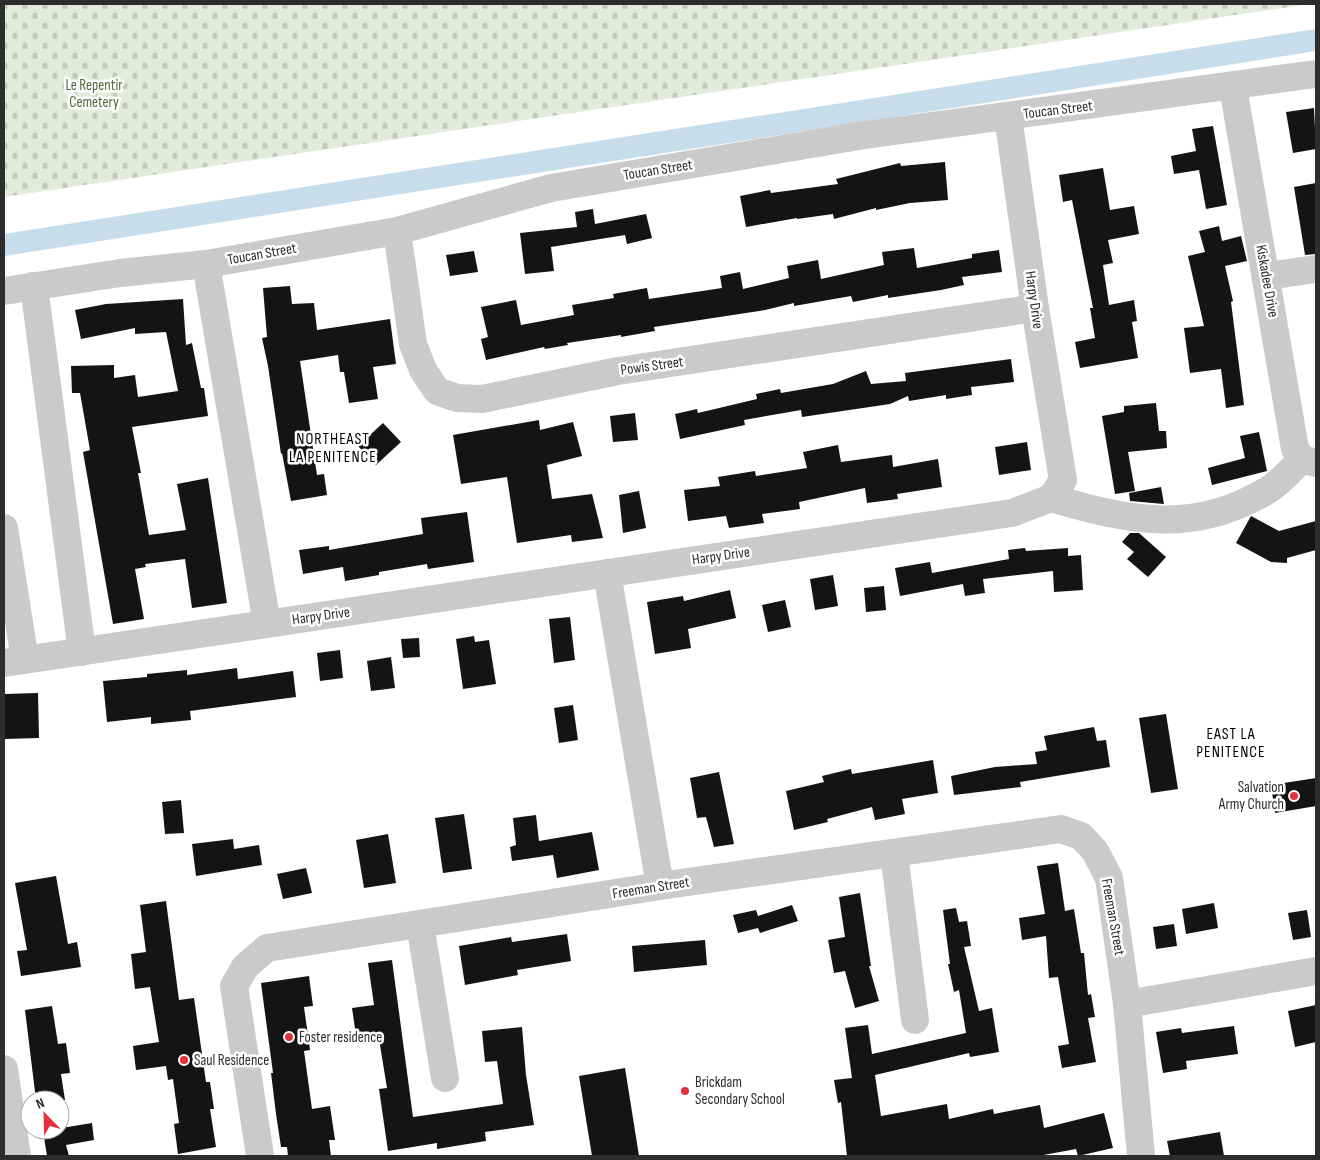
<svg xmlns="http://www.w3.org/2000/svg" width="1320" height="1160" font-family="'Sofia Sans Condensed',sans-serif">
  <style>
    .cemetery { fill: url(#cemetery-stones) }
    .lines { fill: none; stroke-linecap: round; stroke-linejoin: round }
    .canal { stroke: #c7ddeb; stroke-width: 22 }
    .building { fill: #141414 }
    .minor { stroke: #cacaca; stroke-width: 28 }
    .poi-dot { fill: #e3303d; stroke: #fff; stroke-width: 2 }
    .labels { text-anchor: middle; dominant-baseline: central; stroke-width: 5; stroke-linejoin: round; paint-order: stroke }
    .park-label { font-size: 15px; fill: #50683b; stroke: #fff }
    .street-label { font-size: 15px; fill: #2d2d2d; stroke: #fff }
    .poi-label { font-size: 15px; fill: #2d2d2d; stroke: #fff; text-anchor: start }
    .neighbourhood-label { font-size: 16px; letter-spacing: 1px; fill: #000; stroke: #fff }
  </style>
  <defs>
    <pattern id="cemetery-stones" width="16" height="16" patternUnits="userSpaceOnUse" patternTransform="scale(1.25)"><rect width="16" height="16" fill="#e3ebdb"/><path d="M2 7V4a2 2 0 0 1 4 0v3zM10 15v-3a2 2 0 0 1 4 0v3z" fill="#c3cabc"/></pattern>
  </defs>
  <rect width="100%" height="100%" fill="#fff"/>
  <path class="cemetery" d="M4,4H1310L4,197Z"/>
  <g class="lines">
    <path class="canal" d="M4,245L1316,40"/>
  </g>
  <g class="building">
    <path d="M1314,108L1316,149L1293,153L1286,112Z"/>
    <path d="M1213,126L1227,205L1206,209L1199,170L1174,174L1171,156L1196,151L1192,129Z"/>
    <path d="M945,162L948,200L910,203L876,210V208L834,219L833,214L797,219V218L746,227L740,196L770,190L771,193L838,184L836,179L900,163L901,166Z"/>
    <path d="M1103,168L1110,210L1134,206L1139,234L1108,240L1113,263L1103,265L1109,305L1134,300L1137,321L1132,322L1138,358L1080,368L1075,342L1095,338L1090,308H1093L1072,200L1063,202L1059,175Z"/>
    <path d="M1316,183V254L1305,255L1294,187Z"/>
    <path d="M593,209L595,224L646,214L652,238L627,244L625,235L551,247L554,271L525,274L520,233L577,227L575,212Z"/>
    <path d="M1219,226L1222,241L1241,236L1247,261L1225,266L1233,301L1231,302L1244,405L1226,408L1221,369L1190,373L1184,328L1204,326L1188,256L1205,252L1199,231Z"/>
    <path d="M914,248L917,268L972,258V254L999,250L1002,272L962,277L964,285L941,290L888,298V295L853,302L851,296L794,306V303L765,310L654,327L655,331L621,337V335L567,343L568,345L545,349L544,347L486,360L481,339L488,337L481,307L516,300L521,325L574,315L572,305L614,298L613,294L647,288L649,299L722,288L720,276L740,272L743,289L789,278L787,266L818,260L821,279L884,265L882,252Z"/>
    <path d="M474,251L478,272L450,276L446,255Z"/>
    <path d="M290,286L292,304L314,303L317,330L390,319L396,364L373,367L378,399L349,403L344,372H340L338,355L300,361L317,475L324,474L327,495L291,501L282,453L281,454L268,366L262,338L267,337L263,288Z"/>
    <path d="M183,299L186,345L192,343L201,388H204L208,416L132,427L141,473H138L149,535L186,530L177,484L208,478L227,603L192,608L185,559L145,564L146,567L135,569L144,619L113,624L83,452L90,450L80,393H72L71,366L114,365V378L135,375L138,397L178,391L166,332L135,334V328L81,339L75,310L106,304Z"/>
    <path d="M1011,359L1014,382L971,387L972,395L946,399V395L909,401L908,396L890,404L802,417L801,410L744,420L745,425L680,439L675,414L697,409L698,413L757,399L756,394L780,389L781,393L833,384L866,371L871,384L906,381L905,373Z"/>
    <path d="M1156,403L1159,431H1166L1167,448L1128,452L1135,491L1115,494L1102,416L1124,412V406Z"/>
    <path d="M635,413L638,440L613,442L610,416Z"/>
    <path d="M539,420L540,430L573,422L582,456L547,465L552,499L592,494L603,538L572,542L571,535L517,543L507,477L461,484L453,435Z"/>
    <path d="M383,423L401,442L376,465L358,446Z"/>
    <path d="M1259,432L1267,471L1212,485L1208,468L1245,458L1240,436Z"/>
    <path d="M1027,442L1031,470L999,475L995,447Z"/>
    <path d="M838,445L841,462L892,455L893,467L938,459L942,487L897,494L898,499L867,503L865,488L799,502L800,509L762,514L764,523L729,528L726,516L688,521L684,490L720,486L718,477L755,471L756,476L807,468L803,452Z"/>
    <path d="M1161,487L1164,504L1130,501L1129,493Z"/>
    <path d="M639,491L646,528L623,533L619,495Z"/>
    <path d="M467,512L474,562L428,569L427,564L379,572V575L345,581L343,567L303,574L299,550L329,546V550L423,534L421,518Z"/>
    <path d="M1251,516L1279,531L1316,521V550L1287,558V563L1271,562L1236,543Z"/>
    <path d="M1130,533H1139L1166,557L1148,577L1127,559L1134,552L1122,542Z"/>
    <path d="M1025,548L1026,551L1068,548V556L1081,555L1083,590L1054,592L1053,571L983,579L985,593L965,596L963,584L900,596L895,568L930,562L932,573L1009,559L1008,550Z"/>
    <path d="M833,575L838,606L815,610L810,579Z"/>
    <path d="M884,586L886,610L866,612L864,588Z"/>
    <path d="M730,590L736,618L688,629L691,648L655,654L647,602L683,596L684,601Z"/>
    <path d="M785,600L791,627L768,632L762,605Z"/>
    <path d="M570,617L575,660L554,663L549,619Z"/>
    <path d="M474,636L475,642L489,640L496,684L463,689L456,639Z"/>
    <path d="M419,638L420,657L403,658L401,639Z"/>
    <path d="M340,650L343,678L320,681L317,653Z"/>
    <path d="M391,657L395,688L371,691L367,661Z"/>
    <path d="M237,668L238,679L293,671L296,697L190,711L191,720L151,724V717L107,722L103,681L147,677V674L187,670V675Z"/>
    <path d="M38,693L39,738L4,739V694Z"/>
    <path d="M573,705L578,740L559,743L554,708Z"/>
    <path d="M1166,714L1178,789L1151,793L1139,718Z"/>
    <path d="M1094,727L1097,741L1106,740L1110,767L1020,782L1021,787L954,795L951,776L995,767L1037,764L1035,752L1047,750L1044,736Z"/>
    <path d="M933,760L938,793L902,799L905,814L875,820L872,807L827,819L828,822L794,830L786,791L824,782L822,776L851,769L852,774Z"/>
    <path d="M719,772L734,844L714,847L706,817L697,818L690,778Z"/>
    <path d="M1316,778V806L1275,813L1271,785Z"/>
    <path d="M181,800L184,833L165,834L162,802Z"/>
    <path d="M464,814L472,869L443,873L435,818Z"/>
    <path d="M536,815L539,841L592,832L599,870L557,878L553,855L512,861L510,847L516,845L513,818Z"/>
    <path d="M388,834L396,883L364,888L356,840Z"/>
    <path d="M233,839L234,849L259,845L262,865L196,876L192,844Z"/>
    <path d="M1058,863L1065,911L1074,909L1081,953H1084L1088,995L1091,994L1095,1017L1088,1018L1096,1062L1062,1068L1058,1046L1069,1044L1058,977L1049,978L1046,936L1022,940L1019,918L1045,914L1037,866Z"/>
    <path d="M306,868L312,893L283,899L277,874Z"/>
    <path d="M56,876L68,944L77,942L81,967L21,976L17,951L27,950L15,883Z"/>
    <path d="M860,893L871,966H869L879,1001L855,1008L845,971L834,973L828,940L845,937L839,897Z"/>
    <path d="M166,901L179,1000L194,998L206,1082H210L214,1109H210L216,1147L178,1154L174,1124L179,1123L173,1079L168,1080L166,1066L136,1070L133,1046L159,1042L150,987L135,989L131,954L146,952L140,905Z"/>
    <path d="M1214,903L1218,928L1186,934L1182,909Z"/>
    <path d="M792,905L798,921L760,933L758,928L738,933L733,915L756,910L758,916Z"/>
    <path d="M956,908L959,922L967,921L971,946L964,947L979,1011L992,1008L999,1052L970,1057L969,1053L875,1075L881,1116L947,1104L949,1119L993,1109L994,1114L1040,1105L1044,1128L1104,1113L1113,1148L1078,1156L1076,1149L1038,1156H847L841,1102L838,1103L834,1080L852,1078L845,1028L868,1025L872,1054L966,1033L959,990L954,992L948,964H950L943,910Z"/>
    <path d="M1307,910L1311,937L1293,940L1288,913Z"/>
    <path d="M1174,924L1177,946L1156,949L1153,927Z"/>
    <path d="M567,934L571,961L517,970L518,975L465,985L459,946L511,937L512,942Z"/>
    <path d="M705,940L707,965L634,972L632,946Z"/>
    <path d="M392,960L413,1117L503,1104L497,1061L485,1062L482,1031L522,1027L526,1075L534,1125L485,1132L486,1141L437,1149V1143L388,1151L379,1089L387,1088L379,1039L357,1042L352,1008L374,1005L368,963Z"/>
    <path d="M309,976L313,1006L304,1007L310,1050L304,1051L312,1109L330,1106L335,1140H329L331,1156H288L287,1147H281L276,1114L271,1073H273L261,983Z"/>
    <path d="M1316,1005V1042L1295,1047L1288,1011Z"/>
    <path d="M52,1006L58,1044L66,1043L70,1073L61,1074L65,1100H36L25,1010Z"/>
    <path d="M1234,1026L1238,1054L1186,1061L1187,1069L1163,1073L1156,1032L1181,1028L1182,1033Z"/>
    <path d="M625,1068L639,1156H592L579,1076Z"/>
    <path d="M92,1123L94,1140L66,1145L69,1156H47L43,1131Z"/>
    <path d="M1220,1132L1224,1156H1170L1167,1141Z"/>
  </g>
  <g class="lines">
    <g class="minor">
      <path d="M1233,87L1295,449L1302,459L1316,463"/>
      <path d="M397,231L413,344L423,370L437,391L457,398L482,399L618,371L1035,308"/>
      <path d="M206,264L267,624"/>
      <path d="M1267,276L1316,269"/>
      <path d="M34,286L82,652"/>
      <path d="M4,291L120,273L206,264L397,231L551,188L865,135L1316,74"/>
      <path d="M1051,498C1130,521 1194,535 1268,490C1281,482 1292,469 1302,459"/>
      <path d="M4,528L25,660"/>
      <path d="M607,573L660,886"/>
      <path d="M4,663L1012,513L1051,498L1063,480L1035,308L1008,116"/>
      <path d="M894,853L915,1020"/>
      <path d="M420,924L445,1078"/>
      <path d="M4,1069L17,1156"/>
      <path d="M260,1156L234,986L245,967L267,948L660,886L1061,829L1081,836L1095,851L1109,878L1127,1004"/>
      <path d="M1141,1156L1127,1004L1316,971"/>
    </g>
  </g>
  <g class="poi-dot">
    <circle cx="1294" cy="796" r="5"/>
    <circle cx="289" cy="1037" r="5"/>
    <circle cx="184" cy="1060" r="5"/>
    <circle cx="685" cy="1091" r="5"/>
  </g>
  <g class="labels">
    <g class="park-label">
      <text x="94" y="85">Le Repentir<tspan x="94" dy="17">Cemetery</tspan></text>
    </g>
    <g class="street-label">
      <text transform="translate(1058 110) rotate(-7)">Toucan Street</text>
      <text transform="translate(658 170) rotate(-9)">Toucan Street</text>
      <text transform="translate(262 254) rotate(-10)">Toucan Street</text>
      <text transform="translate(1267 281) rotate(80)">Kiskadee Drive</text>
      <text transform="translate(1034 300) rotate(82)">Harpy Drive</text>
      <text transform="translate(652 366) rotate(-8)">Powis Street</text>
      <text transform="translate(721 556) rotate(-8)">Harpy Drive</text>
      <text transform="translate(321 616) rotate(-8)">Harpy Drive</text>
      <text transform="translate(651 888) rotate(-9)">Freeman Street</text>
      <text transform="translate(1113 917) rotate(80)">Freeman Street</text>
    </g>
    <g class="poi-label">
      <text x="1284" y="787" text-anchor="end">Salvation<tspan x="1284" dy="17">Army Church</tspan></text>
      <text x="299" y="1037">Foster residence</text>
      <text x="194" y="1060">Saul Residence</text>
      <text x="695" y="1082">Brickdam<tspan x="695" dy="17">Secondary School</tspan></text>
    </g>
    <g class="neighbourhood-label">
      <text x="333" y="439">NORTHEAST<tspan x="333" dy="18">LA PENITENCE</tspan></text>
      <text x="1231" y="734">EAST LA<tspan x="1231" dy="18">PENITENCE</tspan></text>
    </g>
  </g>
  <rect width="1320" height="1160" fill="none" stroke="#2d2d2d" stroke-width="10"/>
  <g transform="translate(45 1115) rotate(337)"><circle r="24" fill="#ffffff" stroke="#ababab"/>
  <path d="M0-4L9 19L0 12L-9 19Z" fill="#e3303d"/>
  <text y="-8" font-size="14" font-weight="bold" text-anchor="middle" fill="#2d2d2d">N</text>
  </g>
</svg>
